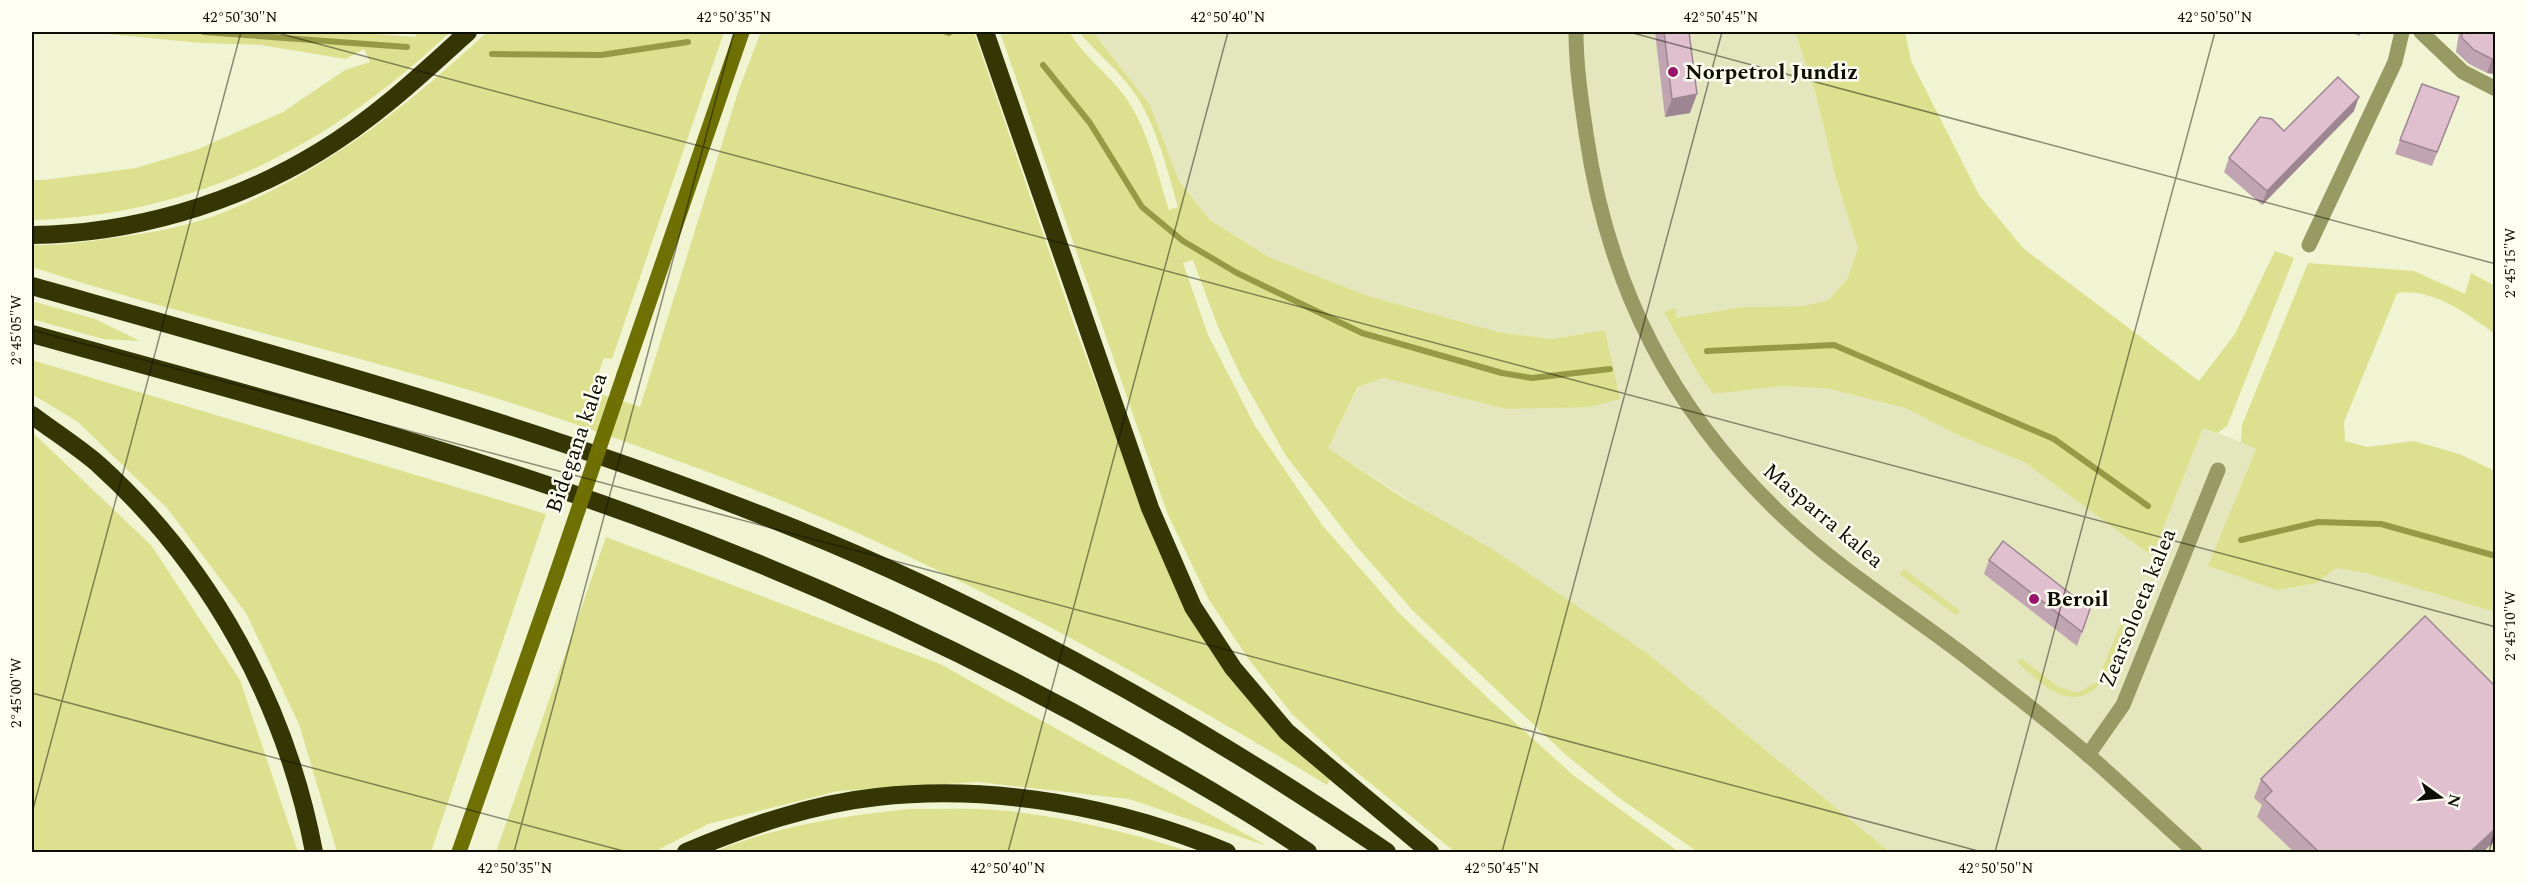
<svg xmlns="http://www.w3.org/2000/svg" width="2527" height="884" font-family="Spectral,serif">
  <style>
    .built { fill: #e4e7be }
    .green { fill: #dce08f }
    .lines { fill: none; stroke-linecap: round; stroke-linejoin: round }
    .stream { stroke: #979a44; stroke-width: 6 }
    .street { stroke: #979a62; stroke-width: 15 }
    .secondary { stroke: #6e7001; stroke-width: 15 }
    .highway { stroke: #353604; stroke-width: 18 }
    .secondary-bridge { stroke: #6e7001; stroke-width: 15 }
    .wall { fill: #c1a4b2 }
    .shaded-wall { fill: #9d8691 }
    .building { fill: #e0bfcf; stroke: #9d8691; stroke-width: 1.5 }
    .ticks { fill: none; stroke: #0d0e04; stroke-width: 1.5; stroke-opacity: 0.45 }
    .poi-dot { fill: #98156b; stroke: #fefff2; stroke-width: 2 }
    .labels { text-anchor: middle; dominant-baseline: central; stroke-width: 5; stroke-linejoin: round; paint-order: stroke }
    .poi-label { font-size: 22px; font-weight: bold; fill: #0d0e04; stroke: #fefff2; text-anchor: start }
    .street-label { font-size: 22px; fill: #0d0e04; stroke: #fefff2 }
    .neatline { fill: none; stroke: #0d0e04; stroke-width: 2 }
    .ticks-label { font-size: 15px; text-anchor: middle; fill: #0d0e04 }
  </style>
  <rect width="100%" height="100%" fill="#f1f4d2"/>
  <path class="built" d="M1093,32H1795L1816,95L1836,179L1858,248L1848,278L1830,300L1804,306L1742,307L1677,318L1665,313L1696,370L1713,394L1783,386L1830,389L1905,408L1958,435L2024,462L2152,555L2203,427L2256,448L2209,566L2316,583L2335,568L2366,573L2495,612V852H1890L1647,653L1328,448L1359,387L1384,378L1506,409L1619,399L1605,330L1552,339L1498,332L1365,295L1267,256L1210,220L1179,181L1150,105Z"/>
  <g class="green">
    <path d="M87,32H346L416,37L415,32H450C331,145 198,215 32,220V180H44L136,168L196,150L283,112L345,70L370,62L364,49L346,59L261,45L202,43Z"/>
    <path d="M487,32H724L612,359L604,358L592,391L640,407L739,89L761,32H974L1077,333L1152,532L1177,592L1330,779L1327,785C1131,667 921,550 705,471C620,439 533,408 445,383C309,343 166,311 32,267V245C59,246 85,242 113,238C150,233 192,226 227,211C326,171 410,104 487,32Z"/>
    <path d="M1000,32H1069C1085,58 1109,74 1126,98C1149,131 1157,173 1169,210L1178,207C1166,166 1155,117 1127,83C1112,65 1094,50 1079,32H1093L1150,105L1179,181L1210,220L1267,256L1365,295L1498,332L1552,339L1605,330L1620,399L1590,407L1506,409L1384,378L1358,387L1328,448L1400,496L1492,549L1647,653L1890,852H1698L1622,800L1566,755L1415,613L1356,546L1286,456L1242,378L1218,327L1193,260L1183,263L1208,335L1255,426L1323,526L1400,614L1491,701L1573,775L1679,852H1455L1344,762L1292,714L1247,657L1208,598L1168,515Z"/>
    <path d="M1795,32H1905L1911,61L1979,195L2024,249L2199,381L2235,334L2275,251L2294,258L2227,426L2217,433L2203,428L2152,556L2024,462L1958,435L1905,408L1830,389L1783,386L1713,394L1696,370L1664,312L1675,308L1677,318L1742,307L1804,306L1829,300L1848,278L1858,248L1836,179L1816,95Z"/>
    <path d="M2308,263L2414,271L2465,294L2471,273L2495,286V334C2467,314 2433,288 2397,293L2344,422L2345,441L2367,447L2414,441L2459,454L2495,471V612L2366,573L2336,568L2316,583L2277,590L2208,566L2256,449L2241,442L2242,425Z"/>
    <path d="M32,301L95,319L140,341L103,339L32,319Z"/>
    <path d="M32,360L546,514L431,852H337L299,724L246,613L168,509L78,422L32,394Z"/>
    <path d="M32,432L151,545L240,680L298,852H32Z"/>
    <path d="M606,537L940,664L1267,846L1129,799L977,782L838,791L708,824L654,852H496Z"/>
    <path d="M1904,569L1960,611L1956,615L1899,574Z"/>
    <path d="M2120,625L2125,626C2113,657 2102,712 2057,693C2042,687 2029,672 2017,662L2021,658L2057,686L2077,693L2097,682Z"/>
    <path d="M909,809C938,809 968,808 997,810C1063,816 1128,832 1191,852H714C776,826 843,816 909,809Z"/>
  </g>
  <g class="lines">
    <g class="stream">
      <path d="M204,32L407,47"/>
      <path d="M946,32L949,33"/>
      <path d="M492,54L601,55L688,42"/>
      <path d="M1043,65L1090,123L1142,207L1183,241L1237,273L1362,333L1502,373L1532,378L1610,369"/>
      <path d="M1707,351L1834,345L2054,439L2148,506"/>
      <path d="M2241,540L2318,522L2381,524L2496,556"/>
    </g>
    <g class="street">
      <path d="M1576,32C1576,66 1581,99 1586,133C1608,287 1672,412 1785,518C1840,570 1905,610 1965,656C2006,688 2048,720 2087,754C2124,786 2159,820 2195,852"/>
      <path d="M2421,32L2463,72L2496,89"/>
      <path d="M2309,245L2395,62L2402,32"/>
      <path d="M2088,755L2123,705L2218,470"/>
    </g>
    <g class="secondary">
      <path d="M624,375L742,32"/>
      <path d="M459,852L556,575"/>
    </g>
    <g class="highway">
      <path d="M985,32L1150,508L1193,607L1233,668L1287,732L1430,852"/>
      <path d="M32,235C131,234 234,204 319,152C374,119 421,75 468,32"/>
      <path d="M32,286C277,355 524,422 761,515C982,601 1192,719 1387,852"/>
      <path d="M32,334C208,383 385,430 559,489C757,556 948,641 1130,744C1190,778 1251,813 1308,852"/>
      <path d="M32,415C53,431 77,446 98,464C211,566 286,704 314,852"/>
      <path d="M686,852C746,827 811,804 877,797C994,784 1119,807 1227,852"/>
    </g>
    <path class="secondary-bridge" d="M556,575L624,375"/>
  </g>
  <g class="wall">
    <path d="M1655,32H1689L1690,113L1665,117Z"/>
    <path d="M2349,32H2361L2360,36Z"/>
    <path d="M2459,32H2496V74L2487,73L2469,64L2456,52Z"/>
    <path d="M2459,97L2432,166L2395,154L2400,140Z"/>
    <path d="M2354,111L2262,205L2224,172L2229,158L2284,131Z"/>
    <path d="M1989,560L2090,609L2077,646L1984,574Z"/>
    <path d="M2261,779L2483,852H2294L2257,817L2262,805L2254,798Z"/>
  </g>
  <g class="shaded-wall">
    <path d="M2492,59L2496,60V74L2487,73Z"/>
    <path d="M1697,94L1690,113L1665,117L1672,99Z"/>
    <path d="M2359,97L2354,111L2262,205L2267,191Z"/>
    <path d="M2496,828V840L2483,852H2470Z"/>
  </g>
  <g class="building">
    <path d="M1664,32H1689L1697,94L1672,99Z"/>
    <path d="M2462,32H2496V60L2492,59L2474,50L2462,38Z"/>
    <path d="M2338,77L2359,97L2267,191L2229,158L2260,117L2272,119L2284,131Z"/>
    <path d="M2422,84L2459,97L2437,152L2400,140Z"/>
    <path d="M2003,541L2090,609L2082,632L1989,560Z"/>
    <path d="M2425,616L2496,687V828L2470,852H2319L2264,799L2272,791L2261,779Z"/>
  </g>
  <path class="ticks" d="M274,32L2496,627M1629,32L2496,264M32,330L1982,852M32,693L627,852M32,813L241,32M514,852L734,32M1008,852L1228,32M1502,852L1722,32M1995,852L2215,32M2489,852L2496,827"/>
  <g class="poi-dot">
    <circle cx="1673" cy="72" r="6"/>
    <circle cx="2034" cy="599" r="6"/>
  </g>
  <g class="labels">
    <g class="poi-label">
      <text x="1685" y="72">Norpetrol Jundiz</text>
      <text x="2046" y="599">Beroil</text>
    </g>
    <g class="street-label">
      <text transform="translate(577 443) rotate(-71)">Bidegana kalea</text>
      <text transform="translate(1823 516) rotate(40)">Masparra kalea</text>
      <text transform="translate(2138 608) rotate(-68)">Zearsoloeta kalea</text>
    </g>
  </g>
  <rect width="2527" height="884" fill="none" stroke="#fefff2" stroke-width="66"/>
  <g transform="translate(2440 797) rotate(105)" stroke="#fefff2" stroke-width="4.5" paint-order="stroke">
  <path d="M0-4.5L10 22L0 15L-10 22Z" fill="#0d0e04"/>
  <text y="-9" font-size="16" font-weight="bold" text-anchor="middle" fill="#0d0e04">N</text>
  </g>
  <rect x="33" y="33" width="2461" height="818" class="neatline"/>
  <g class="ticks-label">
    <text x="240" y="22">42°50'30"N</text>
    <text x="734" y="22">42°50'35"N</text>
    <text x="1228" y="22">42°50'40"N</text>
    <text x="1721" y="22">42°50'45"N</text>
    <text x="2215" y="22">42°50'50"N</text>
    <text transform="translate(2510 263) rotate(-90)" y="5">2°45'15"W</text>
    <text transform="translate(16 330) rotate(-90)" y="5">2°45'05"W</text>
    <text transform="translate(2510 626) rotate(-90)" y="5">2°45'10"W</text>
    <text transform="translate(16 693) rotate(-90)" y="5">2°45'00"W</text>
    <text x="515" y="873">42°50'35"N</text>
    <text x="1008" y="873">42°50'40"N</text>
    <text x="1502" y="873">42°50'45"N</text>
    <text x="1996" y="873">42°50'50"N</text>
  </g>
</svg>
